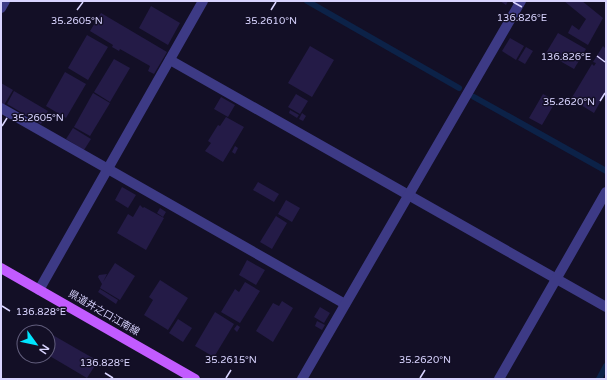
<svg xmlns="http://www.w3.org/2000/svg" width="607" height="380" font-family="'Varela Round','Noto Sans JP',sans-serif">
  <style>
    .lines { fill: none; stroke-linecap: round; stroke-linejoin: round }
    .stream { stroke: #0c2248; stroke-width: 6 }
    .building { fill: #241b47 }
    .minor { stroke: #3d3a85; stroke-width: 10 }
    .major { stroke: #c25bff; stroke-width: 10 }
    .ticks { fill: none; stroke: #d9d4ff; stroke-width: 1.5 }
    .labels { text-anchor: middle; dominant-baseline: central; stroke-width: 3; stroke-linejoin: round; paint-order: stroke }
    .street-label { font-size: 10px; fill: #d9d4ff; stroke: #130f26 }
    .ticks-label { font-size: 10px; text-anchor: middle; fill: #d9d4ff; stroke: #130f26; stroke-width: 3; stroke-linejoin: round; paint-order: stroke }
  </style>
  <rect width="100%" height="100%" fill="#130f26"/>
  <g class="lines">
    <g class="stream">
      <path d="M307,1L459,88"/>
      <path d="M474,97L606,171"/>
      <path d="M599,379L606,366"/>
    </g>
  </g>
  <g class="building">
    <path d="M500,1H508L506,5Z"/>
    <path d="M564,1H582L603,18L588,45L568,33L572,25L579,30L586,19Z"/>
    <path d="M151,6L180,23L168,45L139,28Z"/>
    <path d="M101,13L167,52L154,74L148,71L150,66L120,49L119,51L112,47L113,45L90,31Z"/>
    <path d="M558,33L586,49L574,69L546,53Z"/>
    <path d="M87,35L108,47L88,80L68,68Z"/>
    <path d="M510,38L524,46L516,60L502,51Z"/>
    <path d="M310,46L334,60L312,97L288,83Z"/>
    <path d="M603,46L605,48L606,46V92L594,113L571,99L592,64L594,66L596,63L593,62Z"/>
    <path d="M526,47L533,51L525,64L518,60Z"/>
    <path d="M114,59L130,68L110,102L94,92Z"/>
    <path d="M65,72L86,84L66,118L46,106Z"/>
    <path d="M1,83L13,90L4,105L1,103Z"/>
    <path d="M14,91L48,111L41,124L7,104Z"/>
    <path d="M93,93L110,103L90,136L74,127Z"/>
    <path d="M296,94L308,101L300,114L288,107Z"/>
    <path d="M543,94L556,101L542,125L529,118Z"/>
    <path d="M221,97L235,105L228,117L214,109Z"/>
    <path d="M290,110L299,115L297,118L289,113Z"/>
    <path d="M302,113L306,116L303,121L299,119Z"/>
    <path d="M226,117L244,127L223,162L205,151L211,143L208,141L218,125L220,126Z"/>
    <path d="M73,128L91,139L84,150L66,139Z"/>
    <path d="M235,146L238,148L235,154L232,152Z"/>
    <path d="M258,182L279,194L274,202L253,190Z"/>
    <path d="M122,187L136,195L128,208L115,200Z"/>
    <path d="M286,200L300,208L292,222L278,214Z"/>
    <path d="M140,205L143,208L144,207L164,218L146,250L117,233L128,214L133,217Z"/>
    <path d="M160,208L166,212L163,217L157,213Z"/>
    <path d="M276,216L287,223L272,249L260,242Z"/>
    <path d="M247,260L265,270L256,285L239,275Z"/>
    <path d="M115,263L135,276L120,300L100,288L102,284L98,277L99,275L107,274L103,282Z"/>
    <path d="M160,280L188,298L168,330L144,315L153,300L149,297Z"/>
    <path d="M245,282L260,291L240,323L221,312L235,289L239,292Z"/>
    <path d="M100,289L118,300L116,304L98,292Z"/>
    <path d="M282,301L293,308L273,342L256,331L273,303L279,306Z"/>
    <path d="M320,307L330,313L324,323L314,317Z"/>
    <path d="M215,312L234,324L214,357L195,346Z"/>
    <path d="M178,319L192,328L183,342L169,333Z"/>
    <path d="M317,321L325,325L322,330L315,326Z"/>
    <path d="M237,325L240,327L237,332L234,329Z"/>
    <path d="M51,334L98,361L87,378L48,355V335L50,336Z"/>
  </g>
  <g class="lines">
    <g class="minor">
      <path d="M1,8L5,1"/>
      <path d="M170,60L606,307"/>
      <path d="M1,108L345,304"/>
      <path d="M39,290L203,1"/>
      <path d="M302,379L521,1"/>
      <path d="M499,379L606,192"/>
    </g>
    <path class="major" d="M1,268L195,379"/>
  </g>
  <path class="ticks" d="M513,2L522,7M77,10L83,2M271,10L276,2M597,56L605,62M600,101L605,93M2,126L7,118M2,306L10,311M105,373L113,378M226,378L231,370M420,378L425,370"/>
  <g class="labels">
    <g class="street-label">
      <text transform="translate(104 313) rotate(30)">県道井之口江南線</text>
    </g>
  </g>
  <g class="ticks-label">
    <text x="522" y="21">136.826°E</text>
    <text x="77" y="24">35.2605°N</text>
    <text x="271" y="24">35.2610°N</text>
    <text x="566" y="60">136.826°E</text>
    <text x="569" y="105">35.2620°N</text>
    <text x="38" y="121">35.2605°N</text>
    <text x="41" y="315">136.828°E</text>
    <text x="231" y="363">35.2615°N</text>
    <text x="425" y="363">35.2620°N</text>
    <text x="105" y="366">136.828°E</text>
  </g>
  <rect width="607" height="380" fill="none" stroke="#d9d4ff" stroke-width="4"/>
  <g transform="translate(36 344) rotate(123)"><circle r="19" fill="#130f26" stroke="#625e7d"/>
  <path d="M0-3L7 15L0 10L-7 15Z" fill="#00e5ff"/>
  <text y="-6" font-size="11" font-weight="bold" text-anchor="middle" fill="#d9d4ff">N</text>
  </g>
</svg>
